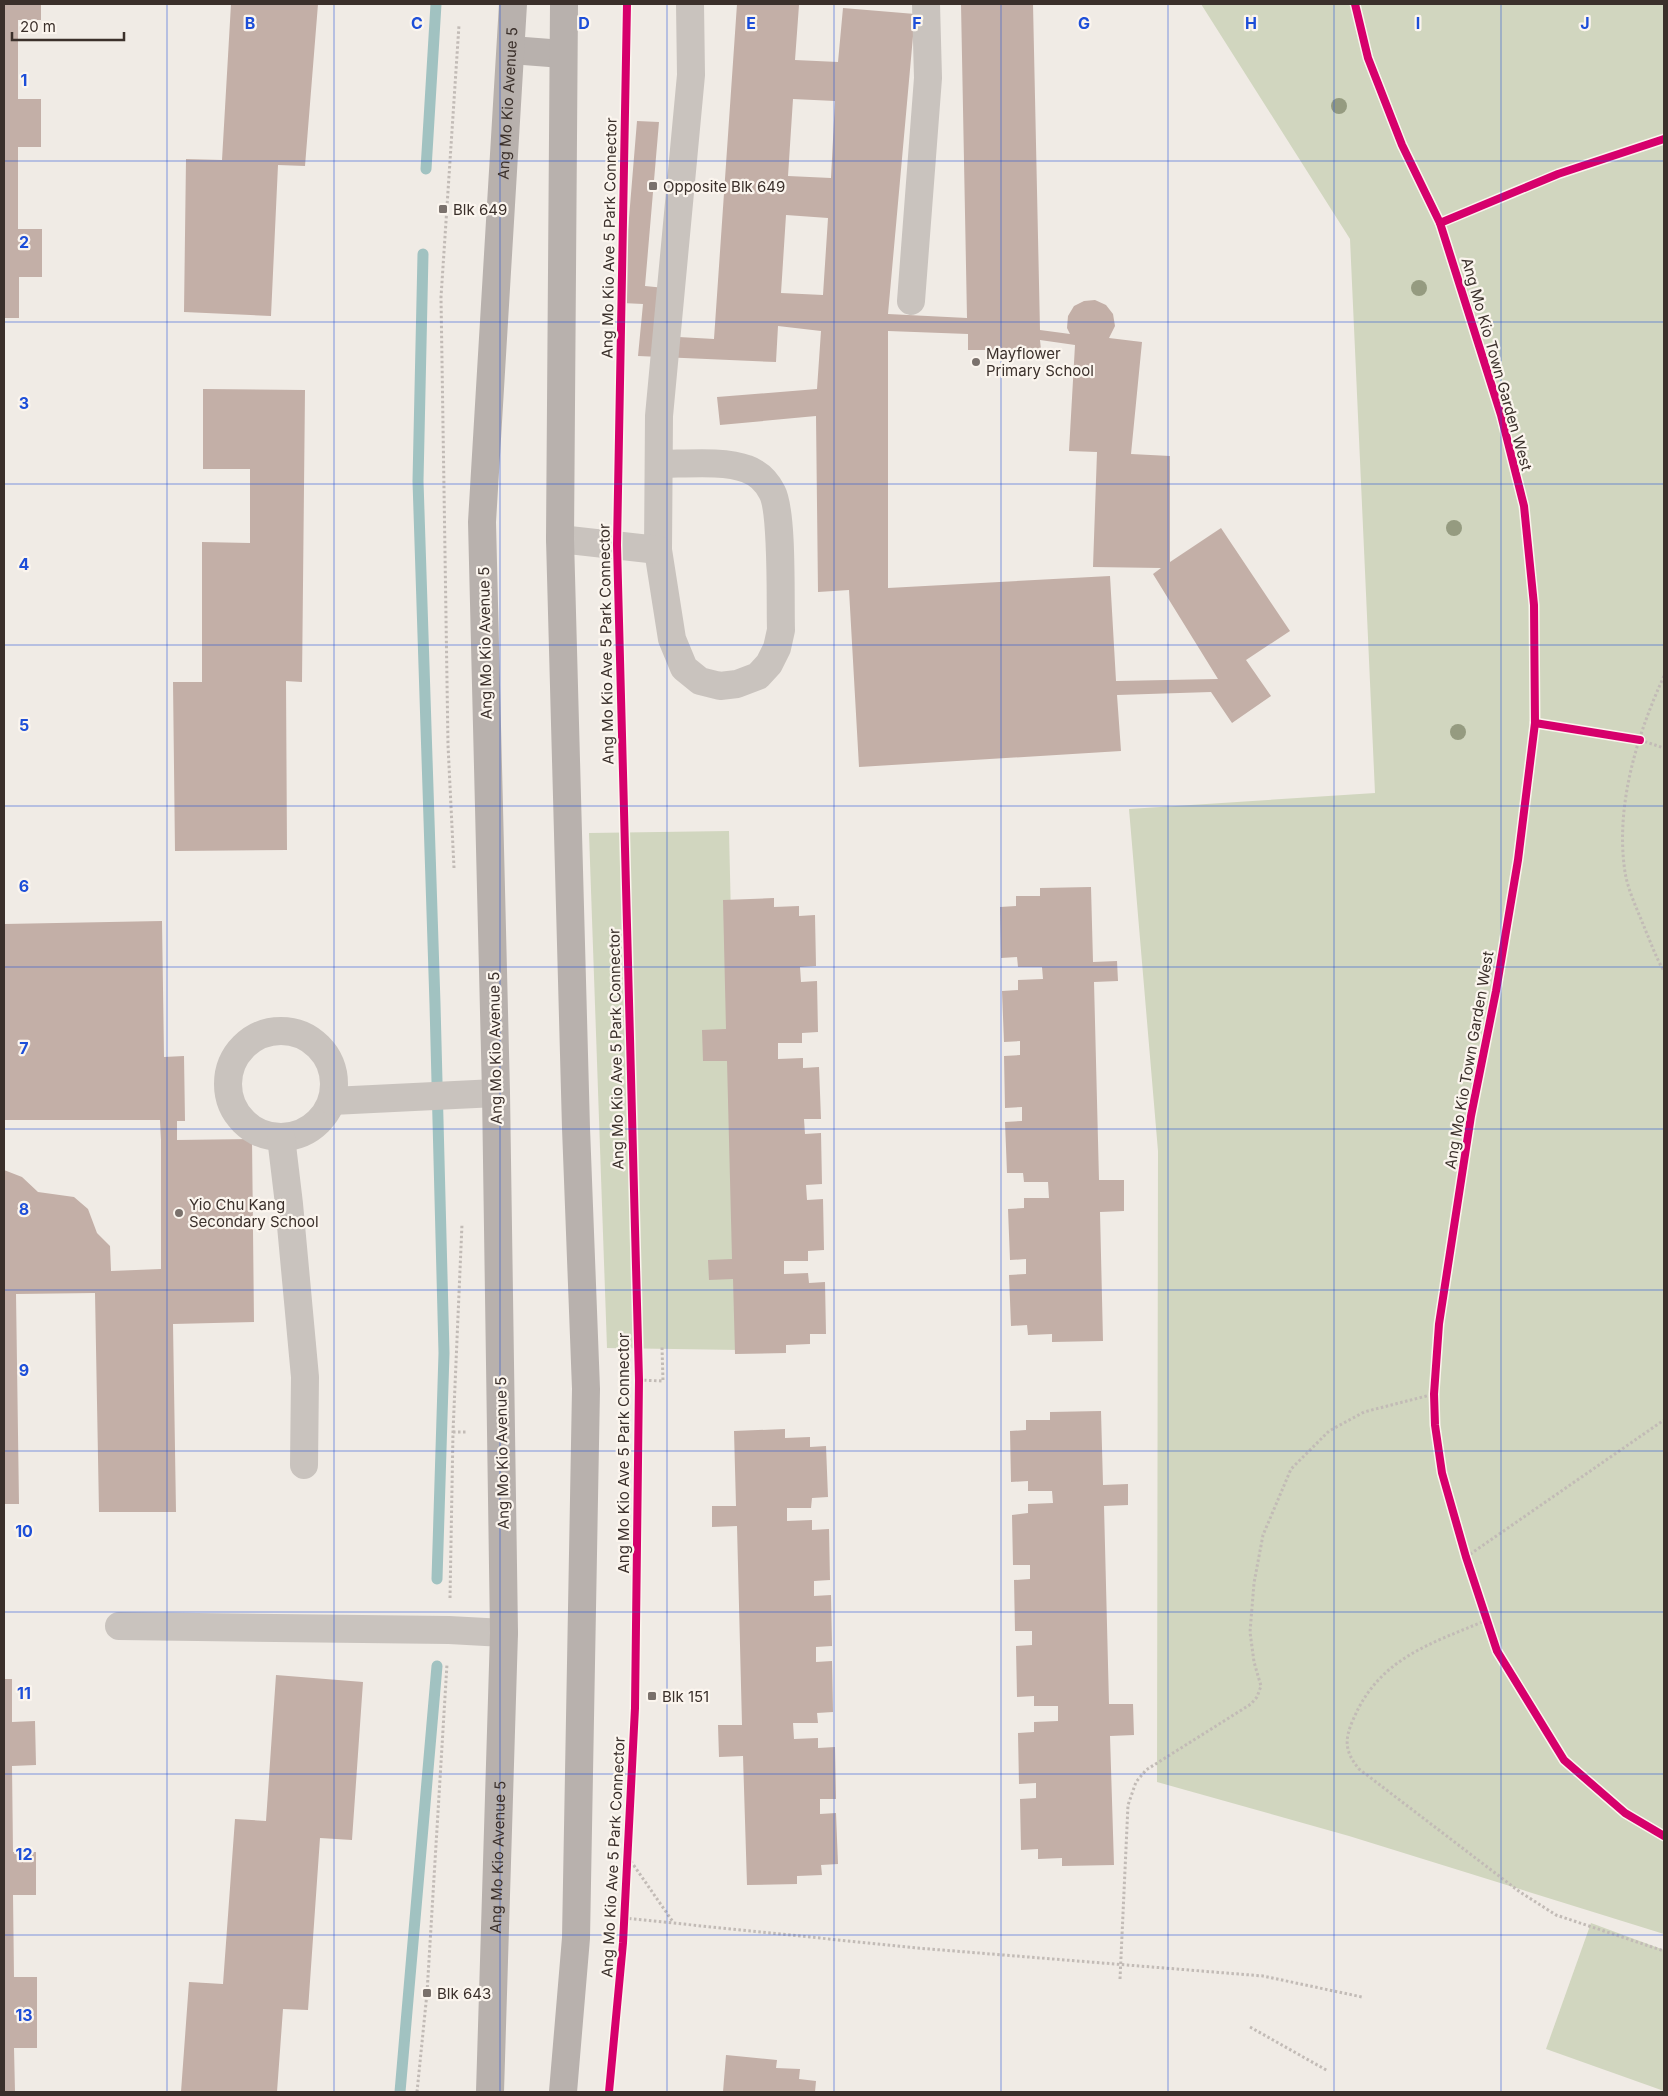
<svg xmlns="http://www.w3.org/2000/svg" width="1668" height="2096" font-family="Inter,sans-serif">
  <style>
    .green { fill: #d1d6bf }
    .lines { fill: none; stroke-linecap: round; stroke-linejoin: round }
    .stream { stroke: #a1c2c1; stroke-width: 11 }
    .building { fill: #c3afa7; fill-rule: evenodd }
    .path { stroke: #c2bbb6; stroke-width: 3; stroke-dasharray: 2.5 2.5; stroke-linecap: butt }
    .minor { stroke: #c9c3be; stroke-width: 28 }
    .major { stroke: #b8b1ad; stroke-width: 28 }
    .cycleway-casing { stroke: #fbf5ee; stroke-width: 11 }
    .cycleway { stroke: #d6006c; stroke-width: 8 }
    .tree { fill: #959b80 }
    .grid { fill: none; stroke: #1d4ed8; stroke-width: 1; stroke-opacity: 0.55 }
    .poi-dot { fill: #7a716c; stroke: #fbf5ee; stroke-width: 2 }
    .labels { text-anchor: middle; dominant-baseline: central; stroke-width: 4.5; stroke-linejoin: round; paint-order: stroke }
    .street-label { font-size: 15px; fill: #3b302b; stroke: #fbf5ee }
    .poi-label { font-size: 15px; fill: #3b302b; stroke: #fbf5ee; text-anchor: start }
    .grid-label { font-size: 16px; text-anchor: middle; font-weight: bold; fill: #1d4ed8; stroke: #fbf5ee; stroke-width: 4.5; stroke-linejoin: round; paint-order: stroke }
  </style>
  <rect width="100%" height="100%" fill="#f0ebe5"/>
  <g class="green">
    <path d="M1201,4H1664V1934L1349,1836L1157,1782L1158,1151L1129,809L1375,793L1350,239Z"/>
    <path d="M729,831L741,1350L607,1348L589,833Z"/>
    <path d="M1591,1923L1664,1950V2091L1546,2049Z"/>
  </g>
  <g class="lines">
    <g class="stream">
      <path d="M426,169L436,4"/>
      <path d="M423,254L418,481L435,1004L444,1353L437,1579"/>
      <path d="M400,2092L437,1666"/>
    </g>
  </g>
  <g class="building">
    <path d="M4,4H41V20H18V99H41V147H18V229H42V277H19V318H4Z"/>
    <path d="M231,4H318L305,166L278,165L271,316L184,312L186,159L222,160Z"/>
    <path d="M737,4L799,5L795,60L838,62L843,8L915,14L888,314L967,318L961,4H1033L1040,330L1070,334L1067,328L1068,316L1074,306L1084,301L1095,300L1106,305L1113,314L1115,326L1109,338L1142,342L1131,454L1170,456V562L1221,528L1290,631L1246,660L1271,696L1232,723L1211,692L1117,695L1121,751L859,767L849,590L818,592L816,416L720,425L717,397L817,389L821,331L778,326L776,362L638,356L643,304L622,303L637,121L659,122L645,286L665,288L661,336L714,339ZM793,99L835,101L831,178L788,176ZM786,215L828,218L823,295L781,293ZM888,331L968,334V350H1041L1040,340L1075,345L1069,451L1097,452L1093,567L1161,568L1153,574L1218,679L1116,681L1110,576L888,588Z"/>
    <path d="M203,389L305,390L302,682L286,681L287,850L175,851L173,682H202V542L250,543V469H203Z"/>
    <path d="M1091,887L1093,962L1117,961L1118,981L1094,982L1099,1180H1124V1211L1100,1212L1103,1341L1052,1342V1334L1028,1335L1027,1325L1011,1326L1009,1275L1026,1274V1259L1010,1260L1008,1209L1024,1208V1198H1049L1048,1182H1024L1023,1173H1007L1005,1122L1022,1121V1107L1005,1108L1004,1056L1020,1055V1041L1004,1042L1002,991L1018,990V980L1043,979L1042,967H1018L1017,957L1001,958L1000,907L1016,906V896H1040V888Z"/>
    <path d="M774,898V907L799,906V916L815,915L816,966L800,967L801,982L817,981L818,1032L802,1033V1043H778V1059L803,1058V1068L819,1067L821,1119H804L805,1134L821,1133L822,1184L806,1185L807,1200L823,1199L824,1250L808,1251V1261H784V1274L808,1273L809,1283L825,1282L826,1334H810V1344L786,1345V1353L735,1354L733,1279L709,1280L708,1260L732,1259L727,1061H703L702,1030L726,1029L723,900Z"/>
    <path d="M162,921L164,1057L184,1056L185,1121H177V1140L252,1139L254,1322L173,1324L176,1512H99L95,1293L16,1294L19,1504H4V1170L22,1177L38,1192L74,1197L88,1209L97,1233L110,1246L111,1271L161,1269V1140L160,1120H4V924Z"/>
    <path d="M1101,1411L1103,1485L1128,1484V1505L1104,1506L1109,1704H1133L1134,1735L1110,1736L1114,1865L1062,1866V1858L1038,1859V1849L1021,1850L1020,1799L1036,1798V1783L1019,1784L1018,1733L1034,1732V1722L1058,1721V1706H1034V1696L1017,1697L1016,1646L1032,1645V1631H1015L1014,1580L1030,1579V1565H1013L1012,1515L1028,1513V1504L1053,1503L1052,1491H1028V1481L1011,1482L1010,1431L1026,1430V1420H1050V1412Z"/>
    <path d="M785,1429V1438L810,1437V1447L826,1446L828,1497L812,1498L811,1508H787V1521L812,1520V1530L829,1529L830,1580L814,1581V1596L831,1595L832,1646L816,1647V1662L832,1661L833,1712L817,1713L818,1723H793L794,1739L818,1738V1748L835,1747L836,1799H820V1814L836,1813L838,1864L821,1865L822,1875L797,1876V1884L747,1885L743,1756L719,1757L718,1725H742L737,1526L712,1527V1506H736L734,1431Z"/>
    <path d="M276,1675L363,1682L352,1840L320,1838L308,2010L283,2009L277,2092H181L189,1982L223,1984L235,1819L266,1821Z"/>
    <path d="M4,1679H12V1722L35,1721L36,1765L12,1766L13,1852H36V1895H13L14,1977H37V2048H14L15,2092H4Z"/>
    <path d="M726,2055L777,2060L776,2068L800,2069L799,2079L816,2081L815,2092H723Z"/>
  </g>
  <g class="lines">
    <g class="path">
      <path d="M1664,676C1637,735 1615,806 1625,872C1628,891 1638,911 1645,929C1651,943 1656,958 1664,971"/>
      <path d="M1640,740L1664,748"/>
      <path d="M454,868L448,745L441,297L459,25"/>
      <path d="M639,1380L663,1381L662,1347"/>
      <path d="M453,1432H467"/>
      <path d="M1466,1557L1664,1420"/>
      <path d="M450,1598L453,1432L462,1224"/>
      <path d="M1487,1620C1430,1644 1379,1658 1353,1720C1344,1740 1345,1752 1359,1769L1520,1892L1556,1915L1664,1951"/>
      <path d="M628,1857L673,1922"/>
      <path d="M624,1918L917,1948L1263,1976L1362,1997"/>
      <path d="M1120,1979L1128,1805L1136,1782L1146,1770L1251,1704L1257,1697L1261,1686L1254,1662L1250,1632L1254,1583L1263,1535L1291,1469L1329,1431L1364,1412L1434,1394"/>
      <path d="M1250,2027L1328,2071"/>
      <path d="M417,2092L427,1993L447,1664"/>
    </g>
    <g class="minor">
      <path d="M911,301L928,78L926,4"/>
      <path d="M659,464C684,464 725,460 747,469C758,473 767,482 772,492C783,512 780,602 781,630L777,648L769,664L758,676L737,684L720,686L700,681L684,668L672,639L658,550L659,416L691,75L690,4"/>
      <path d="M560,539L658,550"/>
      <circle cx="281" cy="1084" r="53"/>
      <path d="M332,1101L496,1093"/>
      <path d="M281,1137L289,1204L305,1377L304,1465"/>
      <path d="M119,1626L449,1630L504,1633"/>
    </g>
    <g class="major">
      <path d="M511,50L563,54"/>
      <path id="s1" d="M490,2092L504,1633L496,1093L482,522L513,4"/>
      <path d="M563,2092L576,1938L586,1389L576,1128L560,539L564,4"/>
    </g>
    <g class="cycleway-casing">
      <g id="cycleway">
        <path d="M1355,4L1368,58L1402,145L1440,223"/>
        <path d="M1664,139L1558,174L1440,223L1501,415L1524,506L1534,605L1535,723L1518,860L1496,991L1471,1116L1439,1324L1434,1394L1435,1425L1442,1473L1466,1557L1497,1651L1564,1760L1625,1813L1664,1836"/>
        <path d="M1535,723L1640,740"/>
        <path d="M609,2092L623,1943L635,1708L639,1380L617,545L627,4"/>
      </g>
    </g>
    <use href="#cycleway" class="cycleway"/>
  </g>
  <g class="tree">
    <circle cx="1339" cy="106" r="8"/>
    <circle cx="1419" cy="288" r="8"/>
    <circle cx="1454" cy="528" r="8"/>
    <circle cx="1458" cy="732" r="8"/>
  </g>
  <path class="grid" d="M167,4V2092M334,4V2092M500,4V2092M667,4V2092M834,4V2092M1001,4V2092M1168,4V2092M1334,4V2092M1501,4V2092M4,161H1664M4,322H1664M4,484H1664M4,645H1664M4,806H1664M4,967H1664M4,1129H1664M4,1290H1664M4,1451H1664M4,1612H1664M4,1774H1664M4,1935H1664"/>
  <g class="poi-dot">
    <rect x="648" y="181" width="10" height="10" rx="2.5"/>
    <rect x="438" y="204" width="10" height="10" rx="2.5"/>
    <circle cx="976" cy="362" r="5"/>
    <circle cx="179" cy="1213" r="5"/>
    <rect x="647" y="1691" width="10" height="10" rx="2.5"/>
    <rect x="422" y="1988" width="10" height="10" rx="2.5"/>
  </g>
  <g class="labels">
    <g class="street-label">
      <text stroke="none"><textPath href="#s1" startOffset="1990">Ang Mo Kio Avenue 5</textPath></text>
      <text transform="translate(609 238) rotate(-89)">Ang Mo Kio Ave 5 Park Connector</text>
      <text transform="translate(1497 364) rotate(74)">Ang Mo Kio Town Garden West</text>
      <text transform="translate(485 643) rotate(-91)">Ang Mo Kio Avenue 5</text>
      <text transform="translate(606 644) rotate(-91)">Ang Mo Kio Ave 5 Park Connector</text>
      <text transform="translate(495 1048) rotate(-91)">Ang Mo Kio Avenue 5</text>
      <text transform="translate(616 1049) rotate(-91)">Ang Mo Kio Ave 5 Park Connector</text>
      <text transform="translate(1469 1060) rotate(-80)">Ang Mo Kio Town Garden West</text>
      <text transform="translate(502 1453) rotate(-91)">Ang Mo Kio Avenue 5</text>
      <text transform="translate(623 1453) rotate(-90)">Ang Mo Kio Ave 5 Park Connector</text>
      <text stroke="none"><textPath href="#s1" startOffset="235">Ang Mo Kio Avenue 5</textPath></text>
      <text transform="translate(613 1857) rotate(-87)">Ang Mo Kio Ave 5 Park Connector</text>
    </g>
    <g class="poi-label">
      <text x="663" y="186">Opposite Blk 649</text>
      <text x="453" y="209">Blk 649</text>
      <text x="986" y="353">Mayflower<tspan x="986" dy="17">Primary School</tspan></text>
      <text x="189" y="1204">Yio Chu Kang<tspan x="189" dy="17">Secondary School</tspan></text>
      <text x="662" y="1696">Blk 151</text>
      <text x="437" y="1993">Blk 643</text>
    </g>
  </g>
  <g class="grid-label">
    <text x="250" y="29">B</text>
    <text x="417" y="29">C</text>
    <text x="584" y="29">D</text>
    <text x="751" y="29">E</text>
    <text x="917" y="29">F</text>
    <text x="1084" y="29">G</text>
    <text x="1251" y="29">H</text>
    <text x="1418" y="29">I</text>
    <text x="1585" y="29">J</text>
    <text x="24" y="86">1</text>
    <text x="24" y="248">2</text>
    <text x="24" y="409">3</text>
    <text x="24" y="570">4</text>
    <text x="24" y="731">5</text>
    <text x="24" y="892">6</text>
    <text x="24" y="1054">7</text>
    <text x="24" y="1215">8</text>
    <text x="24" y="1376">9</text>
    <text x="24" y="1537">10</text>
    <text x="24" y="1699">11</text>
    <text x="24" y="1860">12</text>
    <text x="24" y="2021">13</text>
  </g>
  <rect width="1668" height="2096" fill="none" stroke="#3b302b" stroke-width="10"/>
  <path d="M12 32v8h112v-8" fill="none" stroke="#3b302b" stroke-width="2.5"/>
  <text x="20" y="32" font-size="15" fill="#3b302b" stroke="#fbf5ee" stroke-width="4" paint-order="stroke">20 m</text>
</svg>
